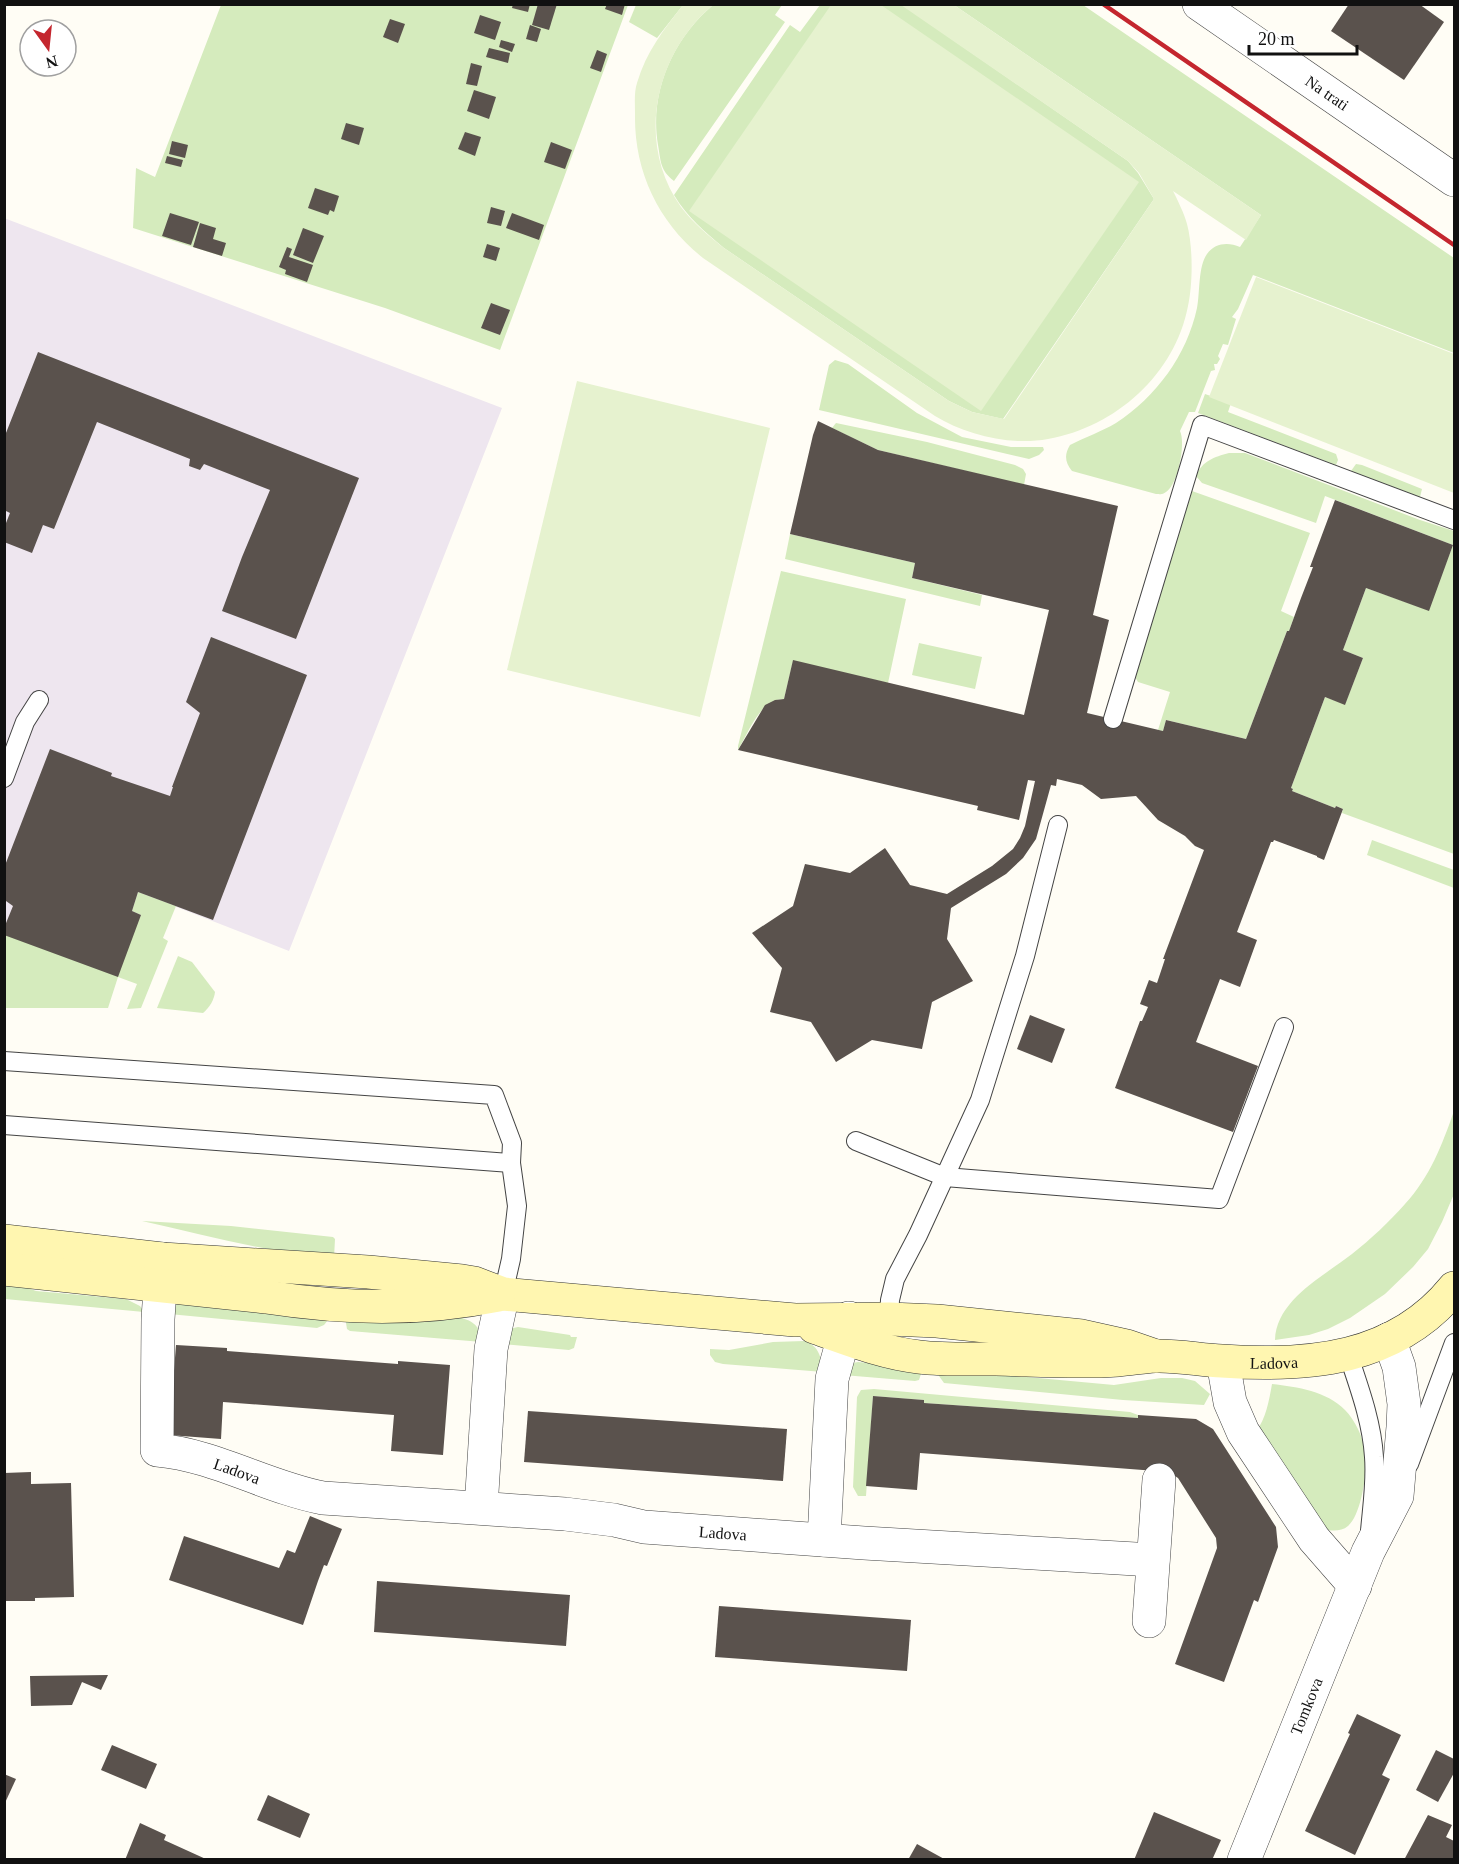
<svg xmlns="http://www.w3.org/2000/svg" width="1459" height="1864" font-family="Georgia,serif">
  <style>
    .industrial { fill: #eee6ef }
    .green { fill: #d5ebbd }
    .pitch { fill: #e6f2cf }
    .building { fill: #5a524d }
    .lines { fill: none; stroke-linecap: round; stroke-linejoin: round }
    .service-casing { stroke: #444; stroke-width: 20 }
    .minor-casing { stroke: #444; stroke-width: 34 }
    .secondary-casing { stroke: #333; stroke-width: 34 }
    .service { stroke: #fff; stroke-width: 18 }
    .minor { stroke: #fff; stroke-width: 33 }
    .secondary { stroke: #fff6b0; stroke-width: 33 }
    .rail { stroke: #c4262e; stroke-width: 4.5 }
    .labels { text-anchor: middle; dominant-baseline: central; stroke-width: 6; stroke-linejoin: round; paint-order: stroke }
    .street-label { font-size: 16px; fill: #111; stroke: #fff }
  </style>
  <rect width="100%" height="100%" fill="#fffdf5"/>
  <path class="industrial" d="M4,218L502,408L289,951L156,899L141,915L5,932Z"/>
  <g class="green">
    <path d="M901,4L1128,161L1138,173L1154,199L1003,419L972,412L949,401L724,248C705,232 687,217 674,195L790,25L800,32L820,5Z"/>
    <path d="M221,5H628L500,350L385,308L133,228L136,168L155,177Z"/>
    <path d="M636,5H683L657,38L629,22Z"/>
    <path d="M713,5H782L775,15L785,22L674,181C660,170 661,162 658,145C649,92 673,39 713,5Z"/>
    <path d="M954,5H1083L1454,258V353L1253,275L1238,309L1232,317L1236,319L1228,345L1223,344L1218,356L1220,359L1217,364H1214L1215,370L1211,371L1195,412H1189L1180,431C1186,443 1178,485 1166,492C1162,495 1161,494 1156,494L1072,471C1065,462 1064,455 1070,445C1085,437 1101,432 1116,423C1156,397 1187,355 1197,308C1200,293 1198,266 1207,254C1215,243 1228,242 1240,247L1261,215Z"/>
    <path d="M835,360L848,364L917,413L962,437L1011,447H1043L1044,450L1039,455L1029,459L819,410L829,365Z"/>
    <path d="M1205,394L1231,403L1228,412L1336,454L1338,460L1336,465L1198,413Z"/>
    <path d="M836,423L927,442L1015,465L1023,469L1026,474L1024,485L878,450L832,428Z"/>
    <path d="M1229,453H1245L1420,520L1454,531V854L1342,813L1343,809L1336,806L1335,808L1292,791L1293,789L1291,788L1325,697L1345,704L1363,658L1343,650L1366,588L1428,610L1453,545L1325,496L1316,523L1202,483L1196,476C1202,461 1214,457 1229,453Z"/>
    <path d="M1356,464L1362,465L1422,489L1420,497L1351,471Z"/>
    <path d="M1192,491L1310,533L1281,611L1294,617L1289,631H1287L1246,739L1166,720L1163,731L1158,730L1170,692L1138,682L1135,677Z"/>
    <path d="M790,534L915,563L912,578L982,595L980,606L785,559Z"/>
    <path d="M781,571L906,599L888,683L793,661L784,699C760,699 749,732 738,750V746Z"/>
    <path d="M919,643L982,657L975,689L912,675Z"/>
    <path d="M1372,840L1454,870V888L1367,855Z"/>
    <path d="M138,892L176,906L163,938L168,941L141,1008L127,1009L137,984L118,977L108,1008H5L4,935L141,915L132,911Z"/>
    <path d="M178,956L192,962L215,992C214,1000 210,1007 203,1013L157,1008Z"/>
    <path d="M1454,1111V1194L1442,1222L1428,1249L1413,1267L1385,1294L1350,1318L1328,1329L1309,1335L1275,1340C1276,1300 1324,1276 1352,1254C1371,1239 1389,1222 1405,1204C1430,1177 1442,1145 1454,1111Z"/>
    <path d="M142,1221L231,1226L333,1237L335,1239L334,1258C269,1253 206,1235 142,1221Z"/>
    <path d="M4,1279L36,1291L126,1299L140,1306L144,1312L5,1299Z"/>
    <path d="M180,1303L328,1320L324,1325L317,1328L169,1314L175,1305Z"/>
    <path d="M345,1317H458C474,1321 480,1326 482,1342L350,1331L347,1329Z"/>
    <path d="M518,1327L570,1335L571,1337H577L574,1348L569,1350L502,1344L509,1329Z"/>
    <path d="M804,1341C820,1346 821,1358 823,1372L723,1364L715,1362L710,1355V1349L729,1350L773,1342Z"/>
    <path d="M858,1362L923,1368L919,1380L915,1381L843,1375L853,1363Z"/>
    <path d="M939,1369L1114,1385L1161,1378H1182L1195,1381L1210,1394L1204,1405L1123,1400L944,1383L939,1376Z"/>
    <path d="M1272,1384C1298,1387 1326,1391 1345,1410C1355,1420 1363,1437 1365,1451C1368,1468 1362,1514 1348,1526C1341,1532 1331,1531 1322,1529L1256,1432C1266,1418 1269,1401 1272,1384Z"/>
    <path d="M874,1389L1130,1412L1138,1415V1418L924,1403V1400L873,1396L866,1496H858L853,1487L857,1397L861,1390Z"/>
  </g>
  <g class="pitch">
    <path d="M683,5H713C655,54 635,142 681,207C693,223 709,236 724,248L949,401L972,412L1004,419L1154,199L1139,173L1128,161L901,5H954L1261,215L1246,240L1173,191C1178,201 1184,213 1187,224C1193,246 1193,283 1188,306C1175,374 1116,427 1048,439C1011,446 966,435 935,416L703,258C658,222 634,171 635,114C635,104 634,92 637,83C646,52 664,29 683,5Z"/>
    <path d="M831,5H881L1139,182L981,411L689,211Z"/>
    <path d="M1256,277L1454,354V493L1209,397Z"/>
    <path d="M577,381L770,428L700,717L507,670Z"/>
  </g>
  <g class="building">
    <path d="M513,4H530L528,12L512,8Z"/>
    <path d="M538,4H557L549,30L532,25Z"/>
    <path d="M607,4H625L622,15L605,9Z"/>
    <path d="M1349,4H1419L1444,22L1404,80L1331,31Z"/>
    <path d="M480,15L501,22L495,40L474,33Z"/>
    <path d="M390,19L405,24L398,43L383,37Z"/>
    <path d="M530,25L541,29L537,42L526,39Z"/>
    <path d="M501,40L515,44L512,52L499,47Z"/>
    <path d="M489,48L510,53L508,63L486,57Z"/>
    <path d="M597,50L607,54L601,72L590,68Z"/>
    <path d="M471,63L482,66L477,86L466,84Z"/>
    <path d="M474,90L496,97L489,119L467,111Z"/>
    <path d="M346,123L364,128L359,145L341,139Z"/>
    <path d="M465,132L481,137L475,156L458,149Z"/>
    <path d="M172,141L188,145L185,158L169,154Z"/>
    <path d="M551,142L572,150L565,169L544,162Z"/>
    <path d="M167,156L183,160L181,167L165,163Z"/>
    <path d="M315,188L339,196L334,212L330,210L328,215L308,208Z"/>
    <path d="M491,207L505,211L501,226L487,223Z"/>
    <path d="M170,213L199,222L191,245L162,236Z"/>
    <path d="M512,213L544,225L539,240L506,228Z"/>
    <path d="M200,223L216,228L213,239L226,243L222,256L193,247Z"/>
    <path d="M303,228L324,236L313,263L293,255Z"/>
    <path d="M487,244L500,248L496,261L483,257Z"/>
    <path d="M287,247L292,249L289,257L313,265L307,282L285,274L286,270L279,267Z"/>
    <path d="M491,303L510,310L500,335L481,328Z"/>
    <path d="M38,352L359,478L296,639L222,611L242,557L270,490L204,464L200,470L189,466L190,459L97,422L54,529L43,525L32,553L4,542V528L10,513L4,510V438Z"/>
    <path d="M818,421L878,450L1118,506L1093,615L1109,620L1087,713L1163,731L1166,720L1246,739L1287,631H1289L1301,598L1313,567H1310L1335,500L1453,545L1429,611L1366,588L1343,650L1363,658L1345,705L1325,697L1291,788L1293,789L1292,791L1335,808L1336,806L1343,809L1324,860L1317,857V856L1274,840L1273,842H1271L1237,932L1257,940L1240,987L1220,979L1196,1042L1258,1066L1233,1132L1115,1088L1140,1021H1142L1148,1007L1140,1004L1149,980L1157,983L1165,959H1163L1204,850L1195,846L1185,836L1158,820L1136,796L1101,799L1082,785L1057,779L1056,786L1051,785L1036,839L1023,858L1006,874L951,908L947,939L973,981L932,1002L922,1049L872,1040L836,1062L811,1022L770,1012L782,968L752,933L793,906L805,864L850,873L885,848L910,885L947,894L992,866L1013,849L1020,838L1025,826L1035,781L1028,780L1019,820L977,810L978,806L738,750L765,705L775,700L784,699L793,660L1024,715L1049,610L912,578L915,563L790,534L813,435Z"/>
    <path d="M211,637L307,675L213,920L138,892L132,911L141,915L118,977L4,935V928L13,906L6,901L4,904V868L50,749L112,773L111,776L170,796L173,787H172L200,713L186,702Z"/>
    <path d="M1030,1015L1065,1029L1052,1063L1017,1049Z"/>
    <path d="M176,1345L227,1348V1351L398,1364V1361L450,1365L443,1455L391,1451L394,1415L223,1402L221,1439L169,1435Z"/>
    <path d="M873,1396L924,1400V1403L1138,1418V1415L1196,1419L1213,1429L1276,1527L1278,1547L1258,1602L1254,1600L1224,1682L1175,1664L1217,1548L1216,1538L1178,1478L1169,1472L920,1453L917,1490L866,1486Z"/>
    <path d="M528,1411L787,1429L783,1481L524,1462Z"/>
    <path d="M31,1472V1484L71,1483L74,1597L35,1598V1601H4V1473Z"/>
    <path d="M310,1516L342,1529L327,1566L324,1565L318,1581L303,1625L169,1580L184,1536L279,1568L287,1550L295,1553Z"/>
    <path d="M377,1581L570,1595L566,1646L374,1632Z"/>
    <path d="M719,1606L911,1620L907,1671L715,1657Z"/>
    <path d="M108,1675L101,1690L82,1682L72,1705L31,1706L30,1676Z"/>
    <path d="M1357,1714L1401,1735L1382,1775L1390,1779L1355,1855L1305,1831L1350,1734L1348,1733Z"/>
    <path d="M112,1745L157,1764L146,1789L101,1770Z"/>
    <path d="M1436,1750L1454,1759V1773L1438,1802L1416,1790Z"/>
    <path d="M4,1774L16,1779L4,1805Z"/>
    <path d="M268,1795L310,1814L300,1838L257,1820Z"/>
    <path d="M1154,1812L1221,1840L1212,1860H1134Z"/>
    <path d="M1428,1815L1452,1825L1446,1837L1454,1841V1856L1453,1860H1404Z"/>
    <path d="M140,1823L166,1835L164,1840L208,1860H125Z"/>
    <path d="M917,1844L946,1860H908Z"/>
  </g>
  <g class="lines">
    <g class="service-casing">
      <g id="service">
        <path d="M1113,719L1202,425L1454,520"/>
        <path d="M4,778L25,722L39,700"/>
        <path d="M4,1061L494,1095L512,1143L511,1163"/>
        <path d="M4,1125L511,1163L517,1206L511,1259L503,1294"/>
        <path d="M856,1141L945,1177L1219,1199L1284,1027"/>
        <path d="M889,1319L890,1300L895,1279L918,1235L980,1100L1025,956L1058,825"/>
        <path d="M1348,1354C1359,1387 1372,1422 1374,1457C1376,1482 1372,1507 1370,1531"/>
        <path d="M1409,1464L1454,1343"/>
      </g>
    </g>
    <g class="minor-casing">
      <g id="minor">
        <path id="s1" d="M1199,4L1454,180"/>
        <path id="s2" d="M162,1259L158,1319L157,1450C215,1455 266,1487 323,1498L565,1514L614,1520L644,1527L864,1543L1153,1560"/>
        <path d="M1223,1362L1230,1402L1243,1432L1314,1539L1355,1586"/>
        <path d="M481,1508L491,1349L503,1294"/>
        <path d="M824,1540L832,1379L849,1318"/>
        <path d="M1149,1621L1159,1480"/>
        <path id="s3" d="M1244,1860L1368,1552L1397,1496L1403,1427L1404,1404L1399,1367L1389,1339"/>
      </g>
    </g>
    <g class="secondary-casing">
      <g id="secondary">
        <path d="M4,1241L162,1259L368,1272L462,1281L474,1283L503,1294L795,1320L889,1319L937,1321L1082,1336L1127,1346L1156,1356"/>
        <path d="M4,1269L266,1297C345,1309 419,1311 498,1295"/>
        <path id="s4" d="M814,1327C848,1339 883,1353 919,1357C944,1360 970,1359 996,1359C1037,1360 1077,1363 1118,1360C1130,1359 1142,1357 1154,1356C1177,1355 1200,1360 1222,1361C1308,1367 1396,1360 1454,1288"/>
      </g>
    </g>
    <use href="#service" class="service"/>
    <use href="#minor" class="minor"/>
    <use href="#secondary" class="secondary"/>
    <path class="rail" d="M1103,4L1454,245"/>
  </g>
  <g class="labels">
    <g class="street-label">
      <text stroke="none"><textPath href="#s1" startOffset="156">Na trati</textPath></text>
      <text stroke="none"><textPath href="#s4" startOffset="465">Ladova</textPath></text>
      <text stroke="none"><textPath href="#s2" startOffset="274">Ladova</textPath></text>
      <text stroke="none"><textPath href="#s2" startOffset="766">Ladova</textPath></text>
      <text stroke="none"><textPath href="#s3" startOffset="166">Tomkova</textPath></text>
    </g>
  </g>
  <rect width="1459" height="1864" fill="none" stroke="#111111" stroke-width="12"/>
  <g transform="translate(48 48) rotate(165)"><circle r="28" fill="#ffffff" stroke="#a0a0a0" stroke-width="1.5"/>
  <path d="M0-4.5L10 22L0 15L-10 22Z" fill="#c4262e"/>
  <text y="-9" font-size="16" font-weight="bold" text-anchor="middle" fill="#111111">N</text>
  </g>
  <path d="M1249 45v9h108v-9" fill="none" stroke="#111111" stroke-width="3"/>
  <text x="1258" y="45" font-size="18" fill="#111111" stroke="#ffffff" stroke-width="4.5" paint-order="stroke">20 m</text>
</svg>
